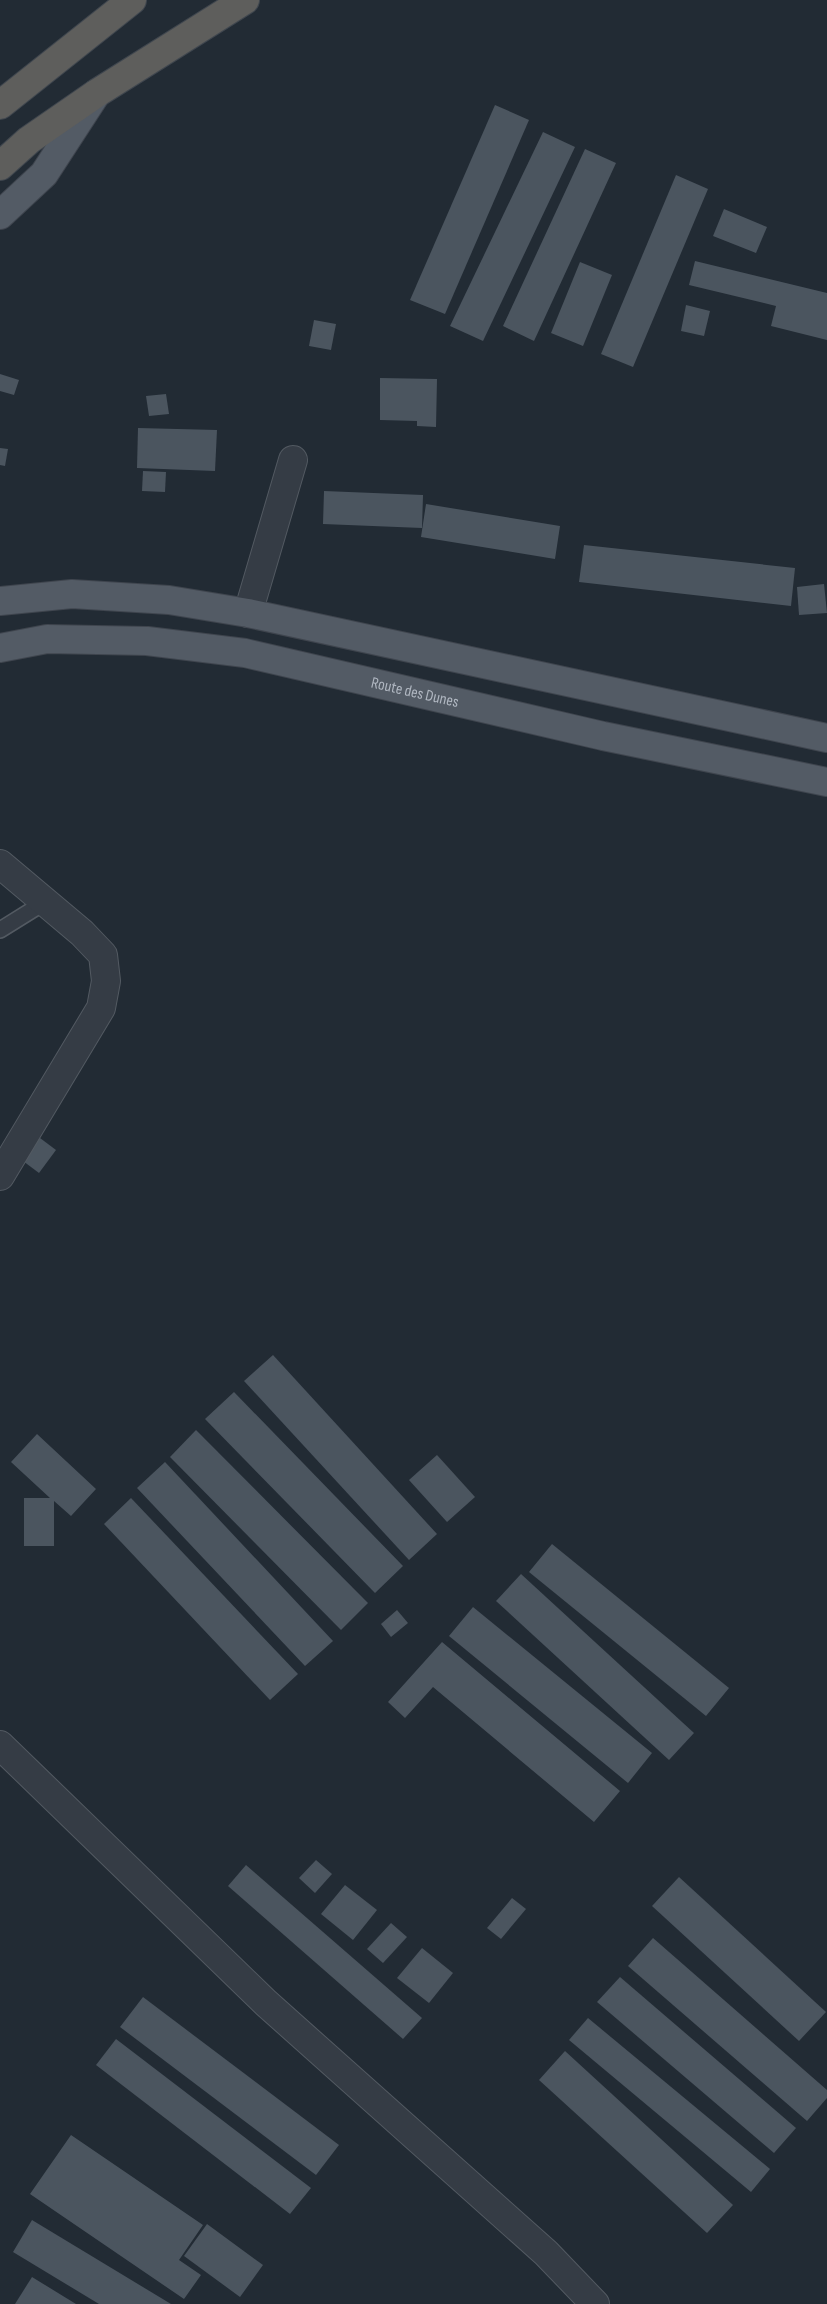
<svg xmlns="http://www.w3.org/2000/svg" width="827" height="2304" font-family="'Sofia Sans Condensed',sans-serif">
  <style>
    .building { fill: #4b555f }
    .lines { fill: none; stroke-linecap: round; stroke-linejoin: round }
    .service-casing { stroke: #535a62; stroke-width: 18 }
    .minor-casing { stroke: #535a62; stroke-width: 30 }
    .primary-casing { stroke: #3f454e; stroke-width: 30 }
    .trunk-casing { stroke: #40474f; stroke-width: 30 }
    .service { stroke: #353c45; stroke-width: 15 }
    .minor { stroke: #353c45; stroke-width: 28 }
    .primary { stroke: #535b65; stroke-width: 28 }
    .trunk { stroke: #5e5e5c; stroke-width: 28 }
    .labels { text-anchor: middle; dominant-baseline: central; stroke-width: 4; stroke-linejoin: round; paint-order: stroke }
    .street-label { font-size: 16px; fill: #b0b7c1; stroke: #1b2129 }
  </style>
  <rect width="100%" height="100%" fill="#222b34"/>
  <g class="building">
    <path d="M495,105L529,120L445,314L410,300Z"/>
    <path d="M543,132L575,147L483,341L450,326Z"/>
    <path d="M585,149L616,163L534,341L503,326Z"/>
    <path d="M676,175L708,189L633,367L601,354Z"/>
    <path d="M724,209L767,227L756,253L713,236Z"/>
    <path d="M695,261L827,293V340L771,326L776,306L689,285Z"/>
    <path d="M580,262L612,275L583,346L551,333Z"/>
    <path d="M686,305L710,311L704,336L681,331Z"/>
    <path d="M314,320L336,324L331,350L309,346Z"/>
    <path d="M0,374L19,380L14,395L0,391Z"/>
    <path d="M380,378L437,379L436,427L417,426V421L380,420Z"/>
    <path d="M166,394L169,414L149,416L146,396Z"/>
    <path d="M138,428L217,430L215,471L137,468Z"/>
    <path d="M0,448L8,449L5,466L0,465Z"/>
    <path d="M143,471L166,472L165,492L142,491Z"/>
    <path d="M324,491L423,495L422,528L323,524Z"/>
    <path d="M426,504L560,526L555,559L421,537Z"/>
    <path d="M584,545L795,568L791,606L579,582Z"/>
    <path d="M824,584L827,613L799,615L797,587Z"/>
    <path d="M40,1138L56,1150L39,1173L23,1161Z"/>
    <path d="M273,1355L437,1534L409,1560L244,1381Z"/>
    <path d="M234,1392L403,1566L375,1593L205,1419Z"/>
    <path d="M196,1430L368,1603L341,1630L170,1457Z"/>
    <path d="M37,1434L96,1489L71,1516L54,1501V1546H24V1498H50L11,1462Z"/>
    <path d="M437,1455L475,1497L447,1522L409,1480Z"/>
    <path d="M165,1462L333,1641L305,1666L137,1488Z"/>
    <path d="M131,1498L298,1674L270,1700L104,1524Z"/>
    <path d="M552,1544L729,1688L706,1716L529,1572Z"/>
    <path d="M521,1574L694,1733L669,1760L496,1601Z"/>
    <path d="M473,1607L652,1753L628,1783L449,1636Z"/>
    <path d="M397,1610L408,1623L391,1637L381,1624Z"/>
    <path d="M442,1642L620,1791L594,1822L433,1687L405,1718L388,1702Z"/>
    <path d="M316,1860L332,1874L315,1893L299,1878Z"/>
    <path d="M246,1865L422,2018L403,2039L228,1886Z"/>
    <path d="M679,1877L826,2012L799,2041L652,1906Z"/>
    <path d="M345,1885L377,1910L353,1940L321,1914Z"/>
    <path d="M512,1898L526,1909L501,1939L487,1928Z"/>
    <path d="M391,1923L407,1937L383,1963L367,1949Z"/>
    <path d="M653,1938L827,2090V2098L807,2121L628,1966Z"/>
    <path d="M422,1948L453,1973L429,2003L397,1978Z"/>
    <path d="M620,1977L796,2128L774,2153L597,2002Z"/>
    <path d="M143,1997L339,2145L316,2175L120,2027Z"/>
    <path d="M588,2018L770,2169L751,2192L569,2040Z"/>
    <path d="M116,2039L311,2188L290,2214L96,2065Z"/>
    <path d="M565,2051L733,2205L707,2233L539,2080Z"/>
    <path d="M71,2135L203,2225L179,2260L201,2275L184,2299L30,2194Z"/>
    <path d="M32,2220L171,2304H99L13,2252Z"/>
    <path d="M207,2224L263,2265L240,2297L184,2256Z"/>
    <path d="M32,2277L76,2304H15Z"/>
  </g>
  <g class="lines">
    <g class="service-casing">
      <path id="service" d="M0,930L45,902"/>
    </g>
    <g class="minor-casing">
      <g id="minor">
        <path d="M248,613L293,460"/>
        <path d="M0,864L82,933L103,955L106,981L101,1008L0,1176"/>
        <path d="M0,1745L266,2003L546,2253L595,2304"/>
      </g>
    </g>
    <g class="primary-casing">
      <g id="primary">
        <path d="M0,215L44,174L96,94"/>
        <path d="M0,601L72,594L169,600L248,613L827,738"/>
        <path id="s1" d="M0,648L47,639L147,641L245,653L603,736L827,782"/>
      </g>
    </g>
    <g class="trunk-casing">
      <g id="trunk">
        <path d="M0,105L132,0"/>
        <path d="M0,166L29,140L97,93L245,0"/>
      </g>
    </g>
    <use href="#service" class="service"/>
    <use href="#minor" class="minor"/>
    <use href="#primary" class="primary"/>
    <use href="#trunk" class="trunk"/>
  </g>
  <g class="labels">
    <g class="street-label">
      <text stroke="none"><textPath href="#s1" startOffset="421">Route des Dunes</textPath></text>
    </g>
  </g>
</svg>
